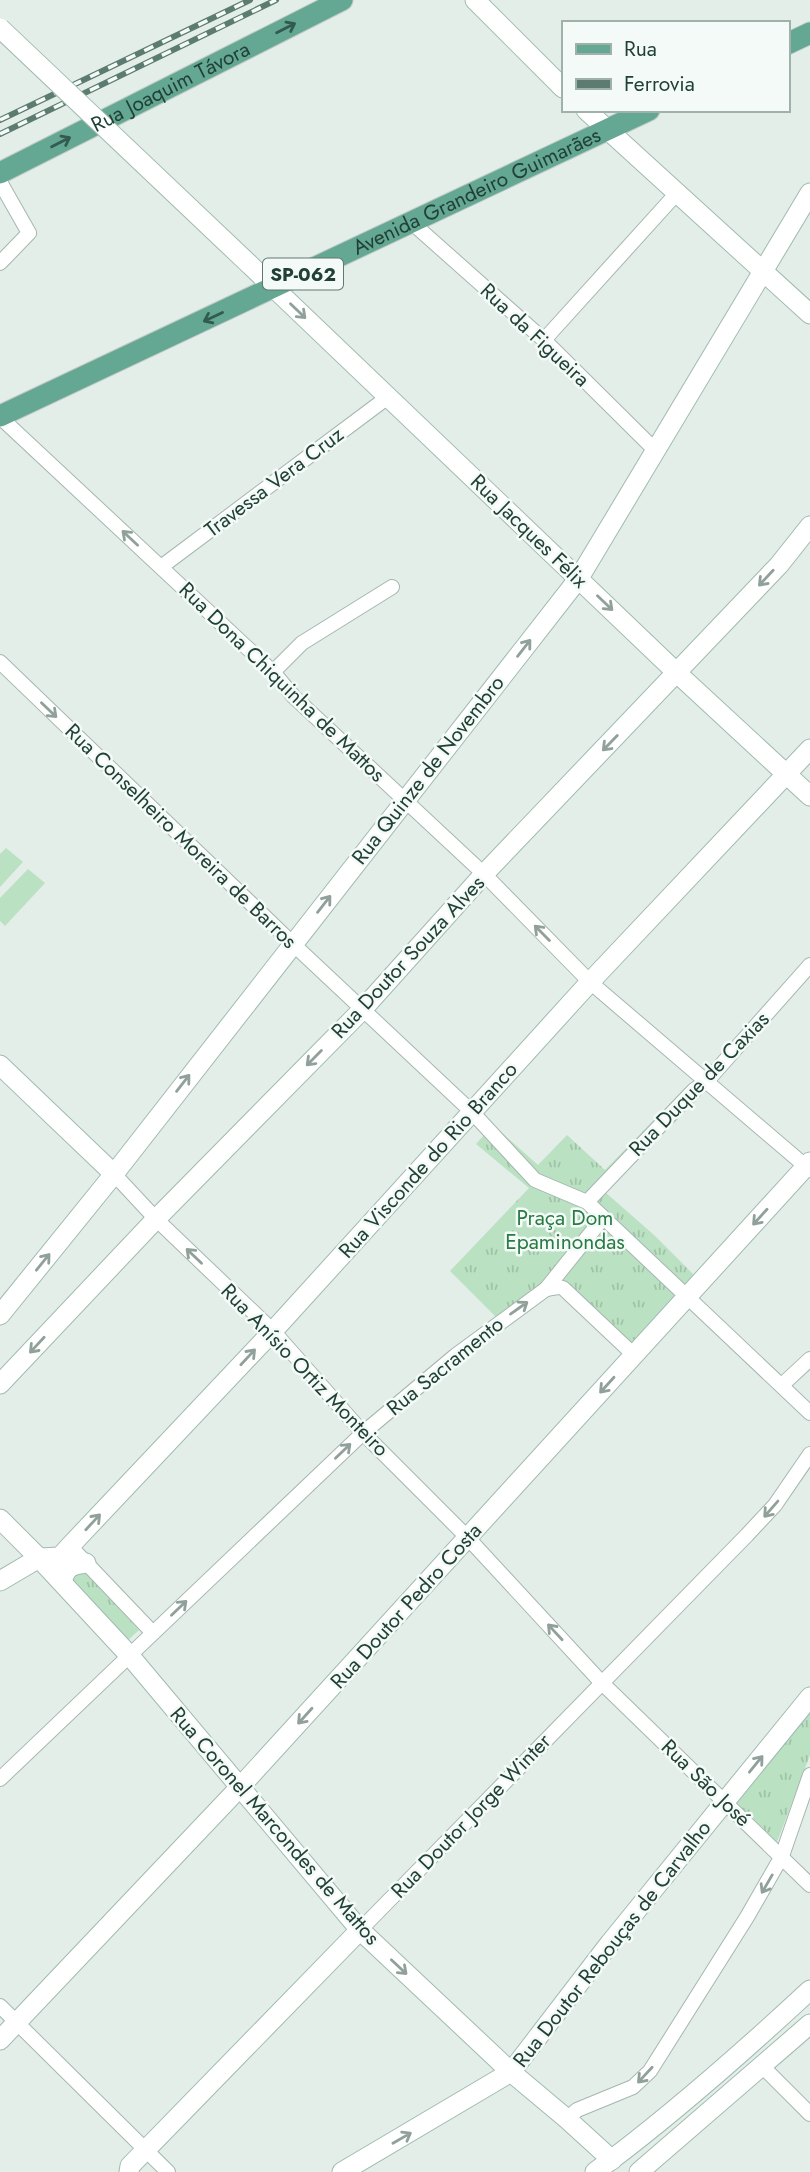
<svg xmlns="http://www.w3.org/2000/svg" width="810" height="2172" font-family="Jost,sans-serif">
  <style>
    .grass { fill: url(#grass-tufts) }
    .garden { fill: #bae1c2 }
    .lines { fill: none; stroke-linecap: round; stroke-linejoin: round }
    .street-casing { stroke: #a5b7af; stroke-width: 16 }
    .secondary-casing { stroke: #a0bbb0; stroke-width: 21 }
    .primary-casing { stroke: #c1cac7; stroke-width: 23 }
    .street { stroke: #fff; stroke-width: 14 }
    .secondary { stroke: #fff; stroke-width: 19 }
    .primary { stroke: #64a792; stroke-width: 21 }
    .rail-casing { stroke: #5c7c72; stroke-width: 6 }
    .rail { stroke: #f4faf7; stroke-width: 3.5; stroke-dasharray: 10; stroke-linecap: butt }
    .secondary-bridge-casing { stroke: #a0bbb0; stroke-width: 21; stroke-linecap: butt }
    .secondary-bridge { stroke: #fff; stroke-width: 19 }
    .oneway { stroke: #325a4d }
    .oneway2 { stroke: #90a09a }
    .labels { text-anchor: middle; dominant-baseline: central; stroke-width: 5; stroke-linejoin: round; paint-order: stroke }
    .shield { fill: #f4faf7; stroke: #607870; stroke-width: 2 }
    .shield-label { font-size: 19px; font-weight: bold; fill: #214136 }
    .street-label { font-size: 21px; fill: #214136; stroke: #f4faf7 }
    .park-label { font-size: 21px; fill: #287b43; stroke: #f4faf7 }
  </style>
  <defs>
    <pattern id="grass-tufts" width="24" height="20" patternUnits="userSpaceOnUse" patternTransform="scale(1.75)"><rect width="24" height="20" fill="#bae1c2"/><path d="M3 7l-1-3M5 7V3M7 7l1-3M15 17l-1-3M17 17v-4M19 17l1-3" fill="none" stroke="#a0c2a7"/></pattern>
  </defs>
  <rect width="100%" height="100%" fill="#e3eee8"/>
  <g class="grass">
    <path d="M688,1085L701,1096L605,1192L654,1235L694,1275L629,1346L548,1281L496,1317L450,1271L529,1188L476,1144L493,1125L538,1165L567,1135L605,1170Z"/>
    <path d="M81,1568L139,1630L124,1644L66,1582Z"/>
    <path d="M810,1709V1755L777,1842L735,1804Z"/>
  </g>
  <g class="garden">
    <path d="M6,848L23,862L0,887V854Z"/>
    <path d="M28,869L45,883L5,926L0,921V898Z"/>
  </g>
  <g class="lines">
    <g class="street-casing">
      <g id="street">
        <path d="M0,182L29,233L0,263"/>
        <path d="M410,221L544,340L657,452"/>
        <path d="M544,340L677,193"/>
        <path d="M0,417L273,672L294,697L484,874L590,982L810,1170"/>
        <path d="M161,567L388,397"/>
        <path d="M0,662L293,944L472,1112L535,1180L587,1202L810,1413"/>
        <path d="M273,672L302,643L392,587"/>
        <path d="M114,1174L156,1219L273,1331L363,1433L468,1538L601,1682L810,1885"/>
        <path d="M587,1202L694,1090L707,1081L810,965"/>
        <path d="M546,1289L558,1287L563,1288L634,1355"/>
        <path d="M782,1385L810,1359"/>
        <path d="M70,1546L153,1633"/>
        <path d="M0,1779L363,1433L455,1356L546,1289L603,1218"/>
        <path d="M360,1930L747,1535L775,1505L810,1454"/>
        <path d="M0,2006L168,2172"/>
        <path d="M763,2067L810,2114"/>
        <path d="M567,2119L577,2110L633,2087L650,2071L747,1917L782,1856L810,1775"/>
      </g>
    </g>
    <g class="secondary-casing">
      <g id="secondary">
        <path d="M475,0L563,88"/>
        <path d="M586,110L810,314"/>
        <path d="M249,264L677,673L810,796"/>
        <path d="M0,1065L114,1174"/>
        <path d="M0,1315L114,1174L579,578L810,193"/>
        <path d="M0,1384L156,1219L362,1010L484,874L779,565L810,526"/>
        <path d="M0,1519L39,1558L130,1656L360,1930L511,2072L567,2119L612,2160"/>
        <path d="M39,1558L60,1557L70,1546L273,1331L590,982L810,749"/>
        <path d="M0,1581L39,1558"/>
        <path d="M62,1582C66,1567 71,1565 86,1563"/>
        <path d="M0,2040L240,1787L810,1162"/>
        <path d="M129,2172L130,2166L360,1930"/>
        <path d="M342,2172L511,2072L610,1943L810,1697"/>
        <path d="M595,2172C671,2116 741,2054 810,1990"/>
        <path d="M639,2172L810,2024"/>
      </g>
    </g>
    <g class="primary-casing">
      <g id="primary">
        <path d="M787,44L810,33"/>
        <path id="s1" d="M0,173L342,0"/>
        <path id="s2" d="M0,416L649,110"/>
      </g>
    </g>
    <use href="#street" class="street"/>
    <use href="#secondary" class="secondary"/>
    <use href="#primary" class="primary"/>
    <g class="rail-casing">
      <g id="rail">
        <path d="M0,120L250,0"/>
        <path d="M0,134L276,0"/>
      </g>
    </g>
    <use href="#rail" class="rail"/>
    <g class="secondary-bridge-casing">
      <path id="secondary-bridge" d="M0,28L249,264"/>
    </g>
    <use href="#secondary-bridge" class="secondary-bridge"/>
  </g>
  <defs><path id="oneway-shaft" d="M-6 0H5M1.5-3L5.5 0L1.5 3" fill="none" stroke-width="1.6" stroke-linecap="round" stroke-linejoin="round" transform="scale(1.75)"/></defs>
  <g class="oneway">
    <use href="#oneway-shaft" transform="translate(286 28) rotate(-27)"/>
    <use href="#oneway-shaft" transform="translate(61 142) rotate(-27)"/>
    <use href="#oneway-shaft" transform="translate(213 317) rotate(155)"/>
  </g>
  <g class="oneway2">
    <use href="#oneway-shaft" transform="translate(298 311) rotate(44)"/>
    <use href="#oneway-shaft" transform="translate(130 538) rotate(-137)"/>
    <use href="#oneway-shaft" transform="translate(766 578) rotate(133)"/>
    <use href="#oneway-shaft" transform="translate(605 603) rotate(44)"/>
    <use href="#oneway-shaft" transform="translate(524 648) rotate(-52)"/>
    <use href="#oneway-shaft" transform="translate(49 710) rotate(44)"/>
    <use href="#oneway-shaft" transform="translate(610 743) rotate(134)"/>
    <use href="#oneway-shaft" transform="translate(324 904) rotate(-52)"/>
    <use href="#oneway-shaft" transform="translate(542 933) rotate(-135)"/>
    <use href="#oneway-shaft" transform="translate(314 1058) rotate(135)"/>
    <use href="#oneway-shaft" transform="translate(183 1083) rotate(-52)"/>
    <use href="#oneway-shaft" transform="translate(760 1217) rotate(132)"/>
    <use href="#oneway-shaft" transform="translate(194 1256) rotate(-136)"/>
    <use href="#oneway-shaft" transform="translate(43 1262) rotate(-51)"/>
    <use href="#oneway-shaft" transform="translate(519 1308) rotate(-35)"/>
    <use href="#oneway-shaft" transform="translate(37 1345) rotate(133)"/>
    <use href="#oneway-shaft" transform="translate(248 1357) rotate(-47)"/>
    <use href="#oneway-shaft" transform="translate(607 1385) rotate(132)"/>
    <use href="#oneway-shaft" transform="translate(343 1451) rotate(-44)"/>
    <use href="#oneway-shaft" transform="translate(771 1509) rotate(131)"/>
    <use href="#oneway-shaft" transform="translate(93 1522) rotate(-47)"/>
    <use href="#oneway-shaft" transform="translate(179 1608) rotate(-44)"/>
    <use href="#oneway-shaft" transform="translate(555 1632) rotate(-133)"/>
    <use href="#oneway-shaft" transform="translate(305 1716) rotate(132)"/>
    <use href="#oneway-shaft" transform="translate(756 1764) rotate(-51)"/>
    <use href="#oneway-shaft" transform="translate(767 1884) rotate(120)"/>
    <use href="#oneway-shaft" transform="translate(399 1967) rotate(43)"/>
    <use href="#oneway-shaft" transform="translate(645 2075) rotate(133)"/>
    <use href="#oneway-shaft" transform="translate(402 2138) rotate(-30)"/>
  </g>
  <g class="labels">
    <rect class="shield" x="263" y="258.5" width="80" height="31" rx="5"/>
    <g class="shield-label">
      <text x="303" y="274">SP-062</text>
    </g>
    <g class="street-label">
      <text stroke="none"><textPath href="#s1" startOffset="191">Rua Joaquim Távora</textPath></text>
      <text stroke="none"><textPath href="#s2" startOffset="527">Avenida Grandeiro Guimarães</textPath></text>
      <text transform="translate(535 335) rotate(43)">Rua da Figueira</text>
      <text transform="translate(274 482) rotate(-37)">Travessa Vera Cruz</text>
      <text transform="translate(529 531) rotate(44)">Rua Jacques Félix</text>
      <text transform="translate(282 682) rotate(44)">Rua Dona Chiquinha de Mattos</text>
      <text transform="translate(428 770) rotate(-52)">Rua Quinze de Novembro</text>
      <text transform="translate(181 836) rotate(44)">Rua Conselheiro Moreira de Barros</text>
      <text transform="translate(408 957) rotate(-47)">Rua Doutor Souza Alves</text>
      <text transform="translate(699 1084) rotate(-46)">Rua Duque de Caxias</text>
      <text transform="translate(428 1160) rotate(-48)">Rua Visconde do Rio Branco</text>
      <text transform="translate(445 1366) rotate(-39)">Rua Sacramento</text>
      <text transform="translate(305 1370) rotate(46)">Rua Anísio Ortiz Monteiro</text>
      <text transform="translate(406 1606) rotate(-48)">Rua Doutor Pedro Costa</text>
      <text transform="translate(706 1783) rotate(44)">Rua São José</text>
      <text transform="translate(471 1816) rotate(-46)">Rua Doutor Jorge Winter</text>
      <text transform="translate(275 1826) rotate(49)">Rua Coronel Marcondes de Mattos</text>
      <text transform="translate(612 1944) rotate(-52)">Rua Doutor Rebouças de Carvalho</text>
    </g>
    <g class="park-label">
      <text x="565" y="1218">Praça Dom<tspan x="565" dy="24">Epaminondas</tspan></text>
    </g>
  </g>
  <rect x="562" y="21" width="228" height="91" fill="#f4faf7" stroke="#a0b0aa" stroke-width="2"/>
  <rect x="576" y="44" width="35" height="10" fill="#64a792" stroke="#a0b0aa" stroke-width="2"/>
  <text x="624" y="56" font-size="21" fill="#214136">Rua</text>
  <rect x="576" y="79" width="35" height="10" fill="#5c7c72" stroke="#a0b0aa" stroke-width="2"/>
  <text x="624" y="91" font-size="21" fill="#214136">Ferrovia</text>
</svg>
